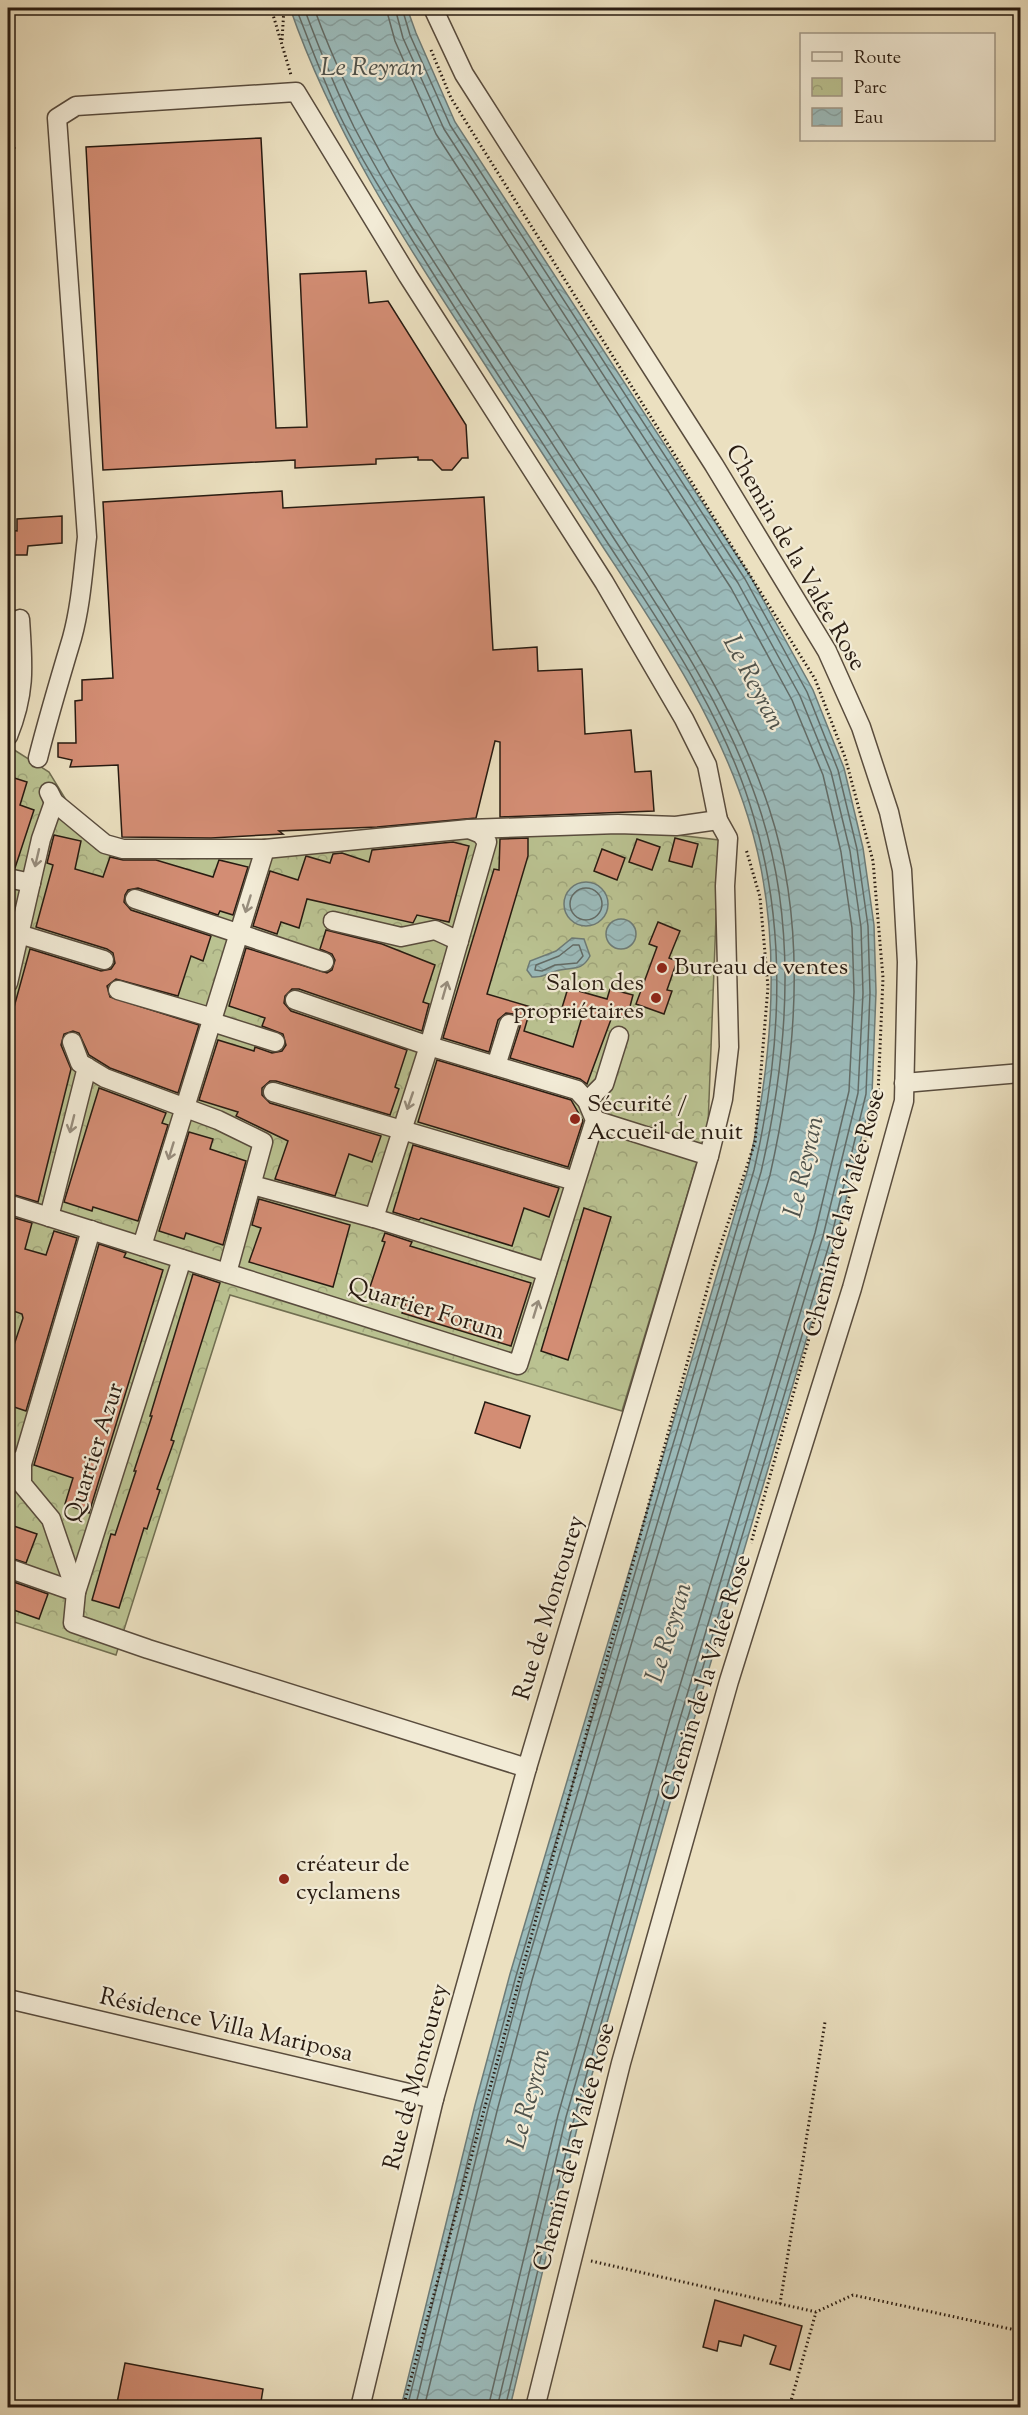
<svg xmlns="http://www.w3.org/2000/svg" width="1028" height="2415" font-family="'Sorts Mill Goudy',serif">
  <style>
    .park { fill: url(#park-crowns); stroke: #716e51; stroke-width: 1.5 }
    .water { fill: url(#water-waves); stroke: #6d7b77; stroke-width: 1.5 }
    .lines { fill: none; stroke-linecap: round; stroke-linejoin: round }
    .shore { stroke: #626b66; stroke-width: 1.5 }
    .building { fill: #d38d74; stroke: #281b11; stroke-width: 1.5 }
    .minor-casing { stroke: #594c3d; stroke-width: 21 }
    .path { stroke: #281b11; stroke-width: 3; stroke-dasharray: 1.5 3; stroke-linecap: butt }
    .minor { stroke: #f2ebd6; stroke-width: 18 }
    .oneway { stroke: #978d7d }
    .poi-dot { fill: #8f2418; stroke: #f2ebd6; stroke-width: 2 }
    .labels { text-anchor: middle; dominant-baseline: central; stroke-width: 4.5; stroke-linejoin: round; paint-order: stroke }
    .street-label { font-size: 24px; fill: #281b11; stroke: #f2ebd6 }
    .poi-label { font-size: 24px; fill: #281b11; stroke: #f2ebd6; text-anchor: start }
    .water-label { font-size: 26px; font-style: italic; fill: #50534c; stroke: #f2ebd6 }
  </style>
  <defs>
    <pattern id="park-crowns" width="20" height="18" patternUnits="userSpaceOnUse" patternTransform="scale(1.5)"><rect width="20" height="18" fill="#bac291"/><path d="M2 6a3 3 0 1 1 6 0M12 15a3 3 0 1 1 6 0" fill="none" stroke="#a0a67c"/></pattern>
    <pattern id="water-waves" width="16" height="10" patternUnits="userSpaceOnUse" patternTransform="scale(1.5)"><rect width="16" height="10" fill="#9bbbbb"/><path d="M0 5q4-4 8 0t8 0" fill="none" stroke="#86a0a0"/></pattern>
  </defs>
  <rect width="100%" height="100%" fill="#ebe0c0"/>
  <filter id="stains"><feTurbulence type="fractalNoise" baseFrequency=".00333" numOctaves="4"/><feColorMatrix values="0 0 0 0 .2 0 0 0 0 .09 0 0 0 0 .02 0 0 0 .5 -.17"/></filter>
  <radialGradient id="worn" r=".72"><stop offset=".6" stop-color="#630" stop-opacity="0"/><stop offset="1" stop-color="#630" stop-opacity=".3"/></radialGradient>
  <path class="park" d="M8,746L49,772L96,849L182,859L609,827L719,840L708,1126L622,1411L230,1295L116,1655L8,1620Z"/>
  <g class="water">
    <path d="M290,8H407L416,33L455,122L750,576L813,690L844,768L863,848L874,925L876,992L872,1095L836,1239L692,1726L579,2120L510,2407H401L475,2105L510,1974L748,1169C774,1054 784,931 748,817C717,717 658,631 601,544C558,477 514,410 471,343C401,236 332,129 290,8Z"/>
    <circle cx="586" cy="904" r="22"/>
    <circle cx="621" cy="934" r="15"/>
    <path d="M572,938L584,939L590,956C581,973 571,966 556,971C546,974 543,978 532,977L527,970L530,961L556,951Z"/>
  </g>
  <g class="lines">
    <g class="shore">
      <path d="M296,8C310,44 323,80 340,116C365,168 398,217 429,267C486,358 546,448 605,539C662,626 725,716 754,818C788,934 781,1054 754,1170L516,1976L481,2107L407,2408"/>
      <path d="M304,8C319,48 335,88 354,127C393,202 441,273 487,343C528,406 569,470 611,534C668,622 729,711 761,813C798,929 788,1055 761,1172L523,1978L488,2109L415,2408"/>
      <path d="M314,8C357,126 422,227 490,332C533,398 576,463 618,529C676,618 735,706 769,808C808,926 797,1056 770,1175L532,1980L497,2111L424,2408"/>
      <path d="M386,8L395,41L436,134L731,588L792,700L823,775L841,852L852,928L854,992L849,1091L815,1233L670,1719L558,2115L488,2408"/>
      <path d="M395,8L403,38L444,129L738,583L800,696L831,772L850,851L861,927L863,993L858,1093L823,1236L679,1722L566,2117L497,2408"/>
      <path d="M402,8L410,35L450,125L745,579L807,692L838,770L857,849L868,926L870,993L866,1094L831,1238L686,1724L574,2119L505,2408"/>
      <circle cx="586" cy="904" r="16"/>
      <path d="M573,945H579L583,956L577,963L555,965L542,971L535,970L536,965L559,956Z"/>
    </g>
  </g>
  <g class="building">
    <path d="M261,138L276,428L307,427L300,274L366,271L369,303L388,301L466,425L468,458H462L452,470H442L432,460H418V457L376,459V464L295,468V460L103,470L86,147Z"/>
    <path d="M282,491L283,508L484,497L493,650L537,647L538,671L582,669L585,734L631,730L635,772L651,771L654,811L500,817V742L495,741L476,818L377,827L279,831L283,834L211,838L122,837L118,765L70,767L72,760L58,757V743H76L75,701L82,700V680L113,678L103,502Z"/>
    <path d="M62,516V543L28,546L27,555H8V530L17,531V519Z"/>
    <path d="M8,776L27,782L20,805L34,810L15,868L8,867Z"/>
    <path d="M54,835L81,841L75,869L103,877L110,857L123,860H156L213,877L219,860L248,867L233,915L220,911L218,915L138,888L128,890L125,895L124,902L131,910L211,936L203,961L191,956L178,996L116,979L107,986L110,997L199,1025L178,1093L110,1068L89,1055L79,1033L73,1031L64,1034L61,1045L71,1069L38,1202L8,1193V1029L30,949L101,971L111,969L115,963L113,953L107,949L36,927L53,865L47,863Z"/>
    <path d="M528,838V856L487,994L531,1007L524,1031L573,1047L582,1017L561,1011L568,988L607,999L610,989L633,995L627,1018L613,1014L587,1084L580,1079L510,1058L520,1027V1021L513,1014L506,1013L498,1020L489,1052L443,1038L494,869L499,870L500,839Z"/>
    <path d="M675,838L698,844L692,867L669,861Z"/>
    <path d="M637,839L660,847L652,870L629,862Z"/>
    <path d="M453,842L469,846L449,922L417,915L413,923L307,899L299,928L281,922L277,934L253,926L270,871L298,880L306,856L330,863L333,854L342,853L369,862L372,850Z"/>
    <path d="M602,849L625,858L617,880L594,871Z"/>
    <path d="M658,922L680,931L669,958L677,961L667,990L672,991L664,1014L636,1004L657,947L649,944Z"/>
    <path d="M326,930L382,944L435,965L423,1002L429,1004L422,1031L299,989H292L285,996L284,1003L291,1011L407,1050L395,1087L399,1089L390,1115L276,1081H270L262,1088V1095L270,1103L381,1136L372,1162L349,1154L335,1196L275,1179L288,1141L236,1116L238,1112L199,1100L218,1040L254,1051L255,1047L272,1053L282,1051L286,1045L283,1034L262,1026L265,1018L229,1006L246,948L327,973L332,970L335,960L332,954L320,949Z"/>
    <path d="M437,1060L571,1100L583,1121L568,1167L418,1122Z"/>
    <path d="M99,1088L166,1113L162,1123L168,1125L138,1221L93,1207L92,1211L64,1202Z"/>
    <path d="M189,1132L213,1139L210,1149L246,1161L223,1245L186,1233L184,1239L159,1231Z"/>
    <path d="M413,1145L559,1188L549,1217L524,1208L512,1246L421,1218L419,1220L393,1212Z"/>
    <path d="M259,1199L350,1225L333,1287L249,1262L261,1228L252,1225Z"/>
    <path d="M584,1208L611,1217L568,1360L541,1351Z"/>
    <path d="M8,1216L32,1223L25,1249L46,1255L54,1231L77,1238L26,1411L8,1405V1363L23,1318L22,1314L8,1309Z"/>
    <path d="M385,1233L412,1242L410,1246L531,1283L511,1346L402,1313L406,1302L369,1290L385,1242L382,1241Z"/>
    <path d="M99,1244L126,1253L124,1257L163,1270L89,1513L65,1504L73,1478L34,1465Z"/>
    <path d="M193,1274L220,1283L171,1440L174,1441L157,1489L160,1490L147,1529L144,1528L119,1608L92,1600L111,1534L115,1535L136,1471H134L152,1416H150Z"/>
    <path d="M485,1402L530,1416L520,1448L475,1433Z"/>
    <path d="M8,1524L37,1534L26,1563L8,1557Z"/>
    <path d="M8,1580L48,1594L39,1619L8,1608Z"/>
    <path d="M715,2300L802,2326L790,2370L770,2364L776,2346L744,2335L741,2346L719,2341L717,2351L703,2347Z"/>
    <path d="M125,2363L263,2389L260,2408H116Z"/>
  </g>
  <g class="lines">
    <g class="minor-casing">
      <g id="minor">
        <path d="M433,8L464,74L714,465L827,651L861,727L889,812L902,870L907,962L904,1101L852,1288L729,1681L621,2063L535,2408"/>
        <path d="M8,736C26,692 23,665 20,619"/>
        <path d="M38,758C48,718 60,678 72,638C81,605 83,571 87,537L57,118L76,106L296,92L408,276L604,582L684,719L707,765L718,820L728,838L725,886L729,1047L723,1099L709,1156L527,1768L434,2099L360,2408"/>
        <path d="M49,792L54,802L105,844L123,849H265L469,829L618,824L676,826L718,820"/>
        <path d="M8,878L31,883"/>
        <path d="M135,899L324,962"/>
        <path d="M333,921L401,937L435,930L459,941"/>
        <path d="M19,934L104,960"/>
        <path d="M8,983L41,839L54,802"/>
        <path d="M118,990L213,1018"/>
        <path d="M212,1022L275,1042"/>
        <path d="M72,1042L80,1063L105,1078L218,1120L263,1142L227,1273"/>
        <path d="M496,1066L509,1024"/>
        <path d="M904,1083L1020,1073"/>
        <path d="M273,1092L575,1181"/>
        <path d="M587,1101L604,1084L619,1036"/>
        <path d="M595,1120L709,1156"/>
        <path d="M252,1185L374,1218L547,1272"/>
        <path d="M8,1204L518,1365L595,1120L587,1101L577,1090L429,1046L295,1000"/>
        <path d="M49,1217L87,1067"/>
        <path d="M374,1218L429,1046L487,842L481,834L469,829"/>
        <path d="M142,1246L265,849"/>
        <path d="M8,1460L22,1464L91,1230"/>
        <path d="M22,1464V1484L51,1519L76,1592L73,1623L148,1649L527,1768"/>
        <path d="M8,1568L76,1592L182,1259"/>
        <path d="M8,1999L434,2099"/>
      </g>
    </g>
    <g class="path">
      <path d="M271,8L291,75"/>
      <path d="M282,40L284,8"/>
      <path d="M431,50L451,98L815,679L845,757L873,861L883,978L878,1095L751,1543"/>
      <path d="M8,154L15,147"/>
      <path d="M591,2261L816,2312L853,2295L1020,2331"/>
      <path d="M780,2304L825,2022"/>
      <path d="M403,2408L713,1268L755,1142L768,987L760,897L746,849"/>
      <path d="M789,2408L816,2312"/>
    </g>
    <use href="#minor" class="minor"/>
  </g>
  <defs><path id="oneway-shaft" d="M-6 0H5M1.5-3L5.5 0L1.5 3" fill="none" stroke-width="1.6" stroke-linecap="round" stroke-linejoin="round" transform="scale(1.5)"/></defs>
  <g class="oneway">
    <use href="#oneway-shaft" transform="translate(37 858) rotate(103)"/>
    <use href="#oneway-shaft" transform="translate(248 904) rotate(107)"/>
    <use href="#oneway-shaft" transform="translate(445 990) rotate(-74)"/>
    <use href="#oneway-shaft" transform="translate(410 1101) rotate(109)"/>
    <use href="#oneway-shaft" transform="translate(72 1124) rotate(104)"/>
    <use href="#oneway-shaft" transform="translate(171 1151) rotate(107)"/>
    <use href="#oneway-shaft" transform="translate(536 1309) rotate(-73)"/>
  </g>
  <g class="poi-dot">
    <circle cx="662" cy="968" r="6"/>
    <circle cx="656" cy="998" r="6"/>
    <circle cx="575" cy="1119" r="6"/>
    <circle cx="284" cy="1879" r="6"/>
  </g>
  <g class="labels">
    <g class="street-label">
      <text transform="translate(795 558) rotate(60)">Chemin de la Valée Rose</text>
      <text transform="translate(845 1213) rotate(-75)">Chemin de la Valée Rose</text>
      <text transform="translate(426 1310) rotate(17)">Quartier Forum</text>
      <text transform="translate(95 1453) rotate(-72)">Quartier Azur</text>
      <text transform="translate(550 1608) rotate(-73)">Rue de Montourey</text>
      <text transform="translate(707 1678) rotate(-73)">Chemin de la Valée Rose</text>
      <text transform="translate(226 2026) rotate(13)">Résidence Villa Mariposa</text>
      <text transform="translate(417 2077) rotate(-75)">Rue de Montourey</text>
      <text transform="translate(575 2147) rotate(-75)">Chemin de la Valée Rose</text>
    </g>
    <g class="poi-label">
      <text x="674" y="968">Bureau de ventes</text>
      <text x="644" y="984" text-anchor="end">Salon des<tspan x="644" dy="28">propriétaires</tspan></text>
      <text x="587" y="1105">Sécurité /<tspan x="587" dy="28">Accueil de nuit</tspan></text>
      <text x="296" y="1865">créateur de<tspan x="296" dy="28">cyclamens</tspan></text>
    </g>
    <g class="water-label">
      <text x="372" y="68">Le Reyran</text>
      <text transform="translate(753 683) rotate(62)">Le Reyran</text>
      <text transform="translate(805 1167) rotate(-77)">Le Reyran</text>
      <text transform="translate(670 1633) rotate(-73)">Le Reyran</text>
      <text transform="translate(530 2099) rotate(-75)">Le Reyran</text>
    </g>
  </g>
  <rect width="1028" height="2415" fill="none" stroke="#ebe0c0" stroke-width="30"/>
  <rect x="9" y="9" width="1010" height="2397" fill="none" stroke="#281b11" stroke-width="3"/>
  <rect x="15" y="15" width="998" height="2385" fill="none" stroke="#281b11" stroke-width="1.5"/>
  <rect x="800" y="33" width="195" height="108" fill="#f2ebd6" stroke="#a19887" stroke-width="1.5"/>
  <rect x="812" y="52" width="30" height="9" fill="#f2ebd6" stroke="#a19887" stroke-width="1.5"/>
  <text x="854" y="63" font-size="18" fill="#281b11">Route</text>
  <rect x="812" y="78" width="30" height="18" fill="url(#park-crowns)" stroke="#a19887" stroke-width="1.5"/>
  <text x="854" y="93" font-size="18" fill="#281b11">Parc</text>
  <rect x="812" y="108" width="30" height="18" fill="url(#water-waves)" stroke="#a19887" stroke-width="1.5"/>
  <text x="854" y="123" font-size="18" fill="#281b11">Eau</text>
  <rect width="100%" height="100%" filter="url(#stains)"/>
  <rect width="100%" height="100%" fill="url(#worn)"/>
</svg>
